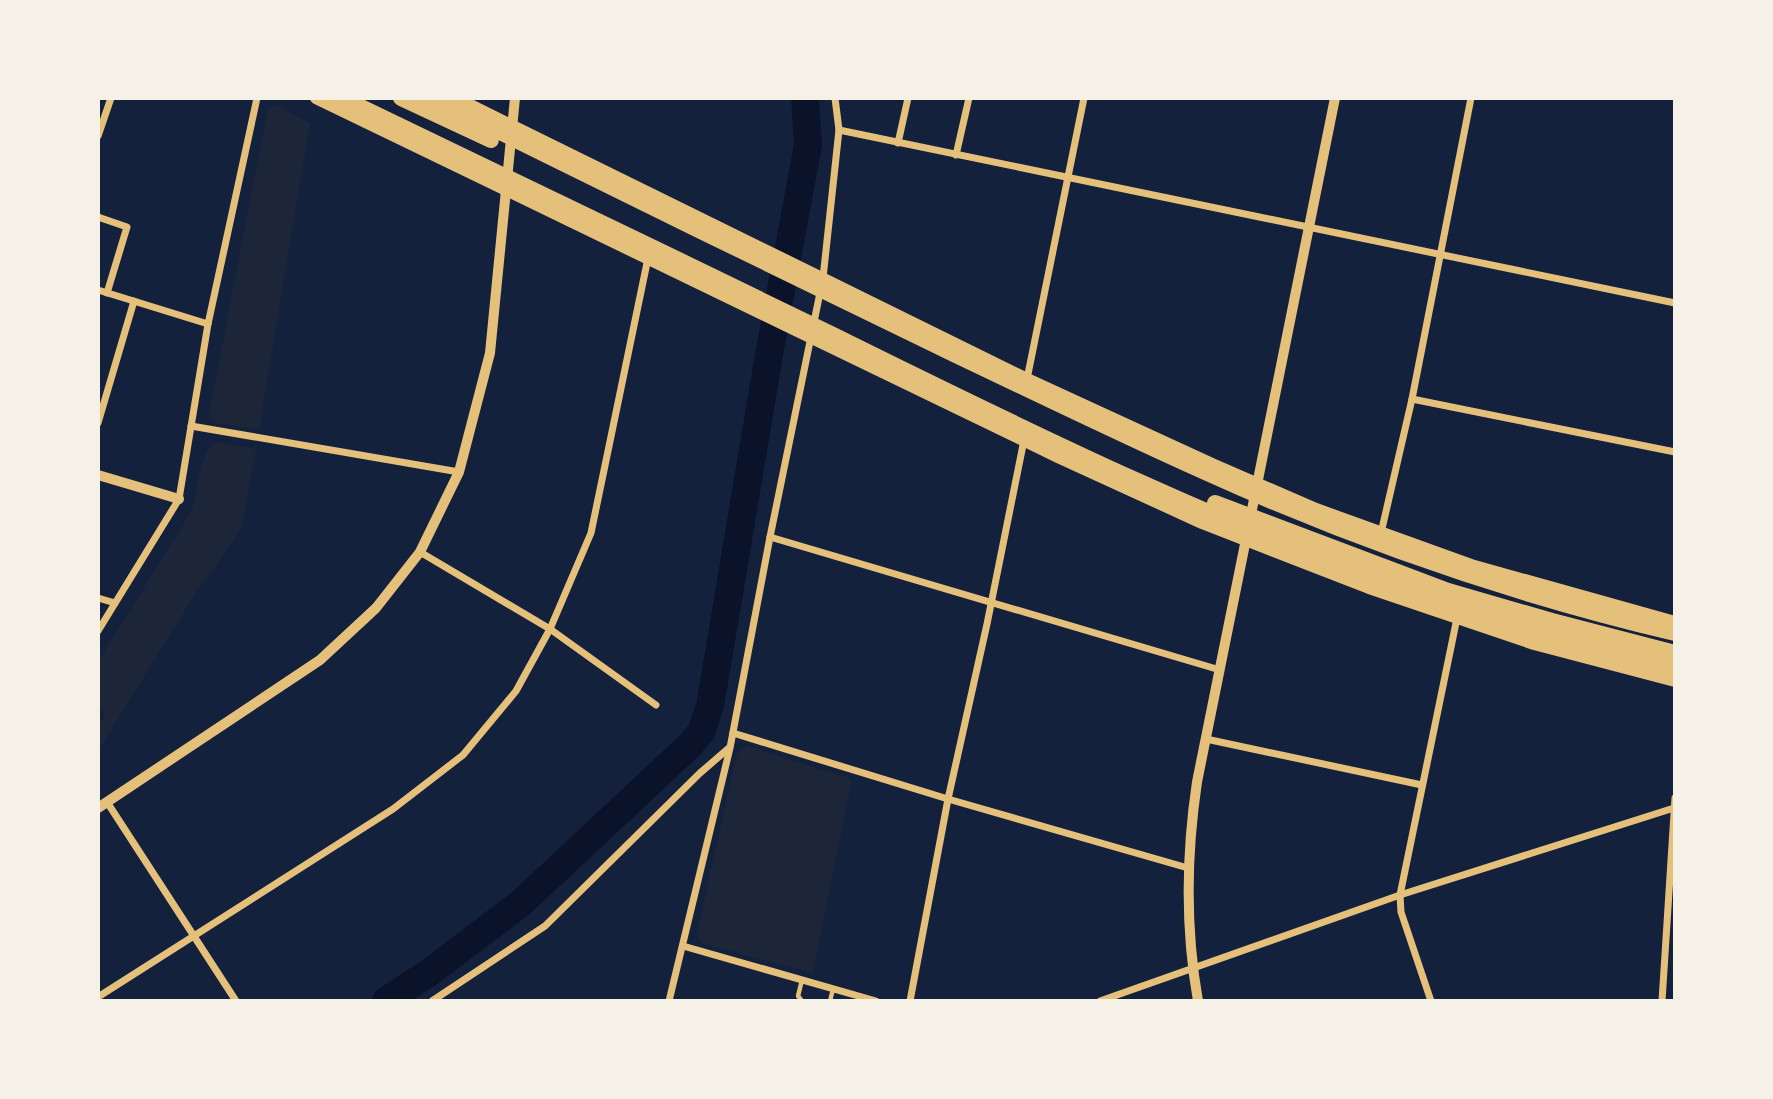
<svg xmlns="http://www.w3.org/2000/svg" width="1773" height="1099" font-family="Barlow,sans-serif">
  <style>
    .green { fill: #1d2539 }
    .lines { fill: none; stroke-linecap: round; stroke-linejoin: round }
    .river { stroke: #0b132b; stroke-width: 28 }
    .service { stroke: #e5c07b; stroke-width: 4.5 }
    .minor { stroke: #e5c07b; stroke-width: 7 }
    .tertiary { stroke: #e5c07b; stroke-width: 10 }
    .secondary { stroke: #e5c07b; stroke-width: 12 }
    .motorway { stroke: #e5c07b; stroke-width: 16 }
  </style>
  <rect width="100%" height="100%" fill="#14213d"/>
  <g class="green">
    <path d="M275,104L310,123L259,430L215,423L209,414L268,108Z"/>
    <path d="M215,442L256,449L242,524L233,542L195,594L98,751V726L106,713L98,708V662L191,512C200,489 196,459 215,442Z"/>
    <path d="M747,746L852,779L813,973L701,943L697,933L737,753Z"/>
  </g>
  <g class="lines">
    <path class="river" d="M386,1001L430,972L521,903L689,746L701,732L710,706L770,349L808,145L805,98"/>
    <g class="service">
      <path d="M802,1001L798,996L802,980"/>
      <path d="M830,1001L833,989"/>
    </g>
    <g class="minor">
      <path d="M839,130L1675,303"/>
      <path d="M98,136L111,98"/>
      <path d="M898,143L908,98"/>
      <path d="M956,155L969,98"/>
      <path d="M98,217L127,227L107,293"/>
      <path d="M98,290L208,324"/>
      <path d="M1027,379L1084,98"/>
      <path d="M1412,399L1675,452"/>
      <path d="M98,423L134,301"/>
      <path d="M191,426L459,472"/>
      <path d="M1381,533L1412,399L1471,98"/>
      <path d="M770,537L1220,670"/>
      <path d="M420,552L550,629L656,705"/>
      <path d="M98,598L115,603"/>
      <path d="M98,631L179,499L208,324L257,98"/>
      <path d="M733,733L948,799L1188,868"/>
      <path d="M1206,739L1422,785"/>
      <path d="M107,802L236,1001"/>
      <path d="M683,946L876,1001"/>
      <path d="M98,997L393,809L463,755L516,691L550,629L591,533L648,258"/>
      <path d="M432,1001L545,926L700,773L729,748"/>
      <path d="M669,1001L730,748L770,537L823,278L839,130L835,98"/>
      <path d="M910,1001L948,799L987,624L1024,440"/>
      <path d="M1100,1001L1400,895L1674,808"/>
      <path d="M1431,1001L1401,912L1400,895L1457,618"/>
      <path d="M1662,1001L1675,798"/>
    </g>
    <g class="tertiary">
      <path d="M98,475L179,499"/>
      <path d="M98,808L320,660L376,608L420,552L459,472L490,353L515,98"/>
      <path d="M1198,1001C1185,927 1186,856 1197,782L1335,98"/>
    </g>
    <g class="secondary">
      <path d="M316,98L1058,457L1202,523L1369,588L1534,644L1675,681"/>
      <path d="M456,98L1027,379L1212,464L1316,509L1471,565L1675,622"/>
    </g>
    <g class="motorway">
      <path d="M342,98C507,177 671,256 835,336C1033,434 1233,532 1443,603C1519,629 1597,647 1675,667"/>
      <path d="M401,98L491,140"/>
      <path d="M431,98C606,185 782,271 958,356C1040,395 1122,435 1205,472C1355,540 1514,595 1675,633"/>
      <path d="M1215,503L1448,591L1552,621L1675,653"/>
    </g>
  </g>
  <rect width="1773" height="1099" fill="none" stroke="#f6f1e7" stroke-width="200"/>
</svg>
